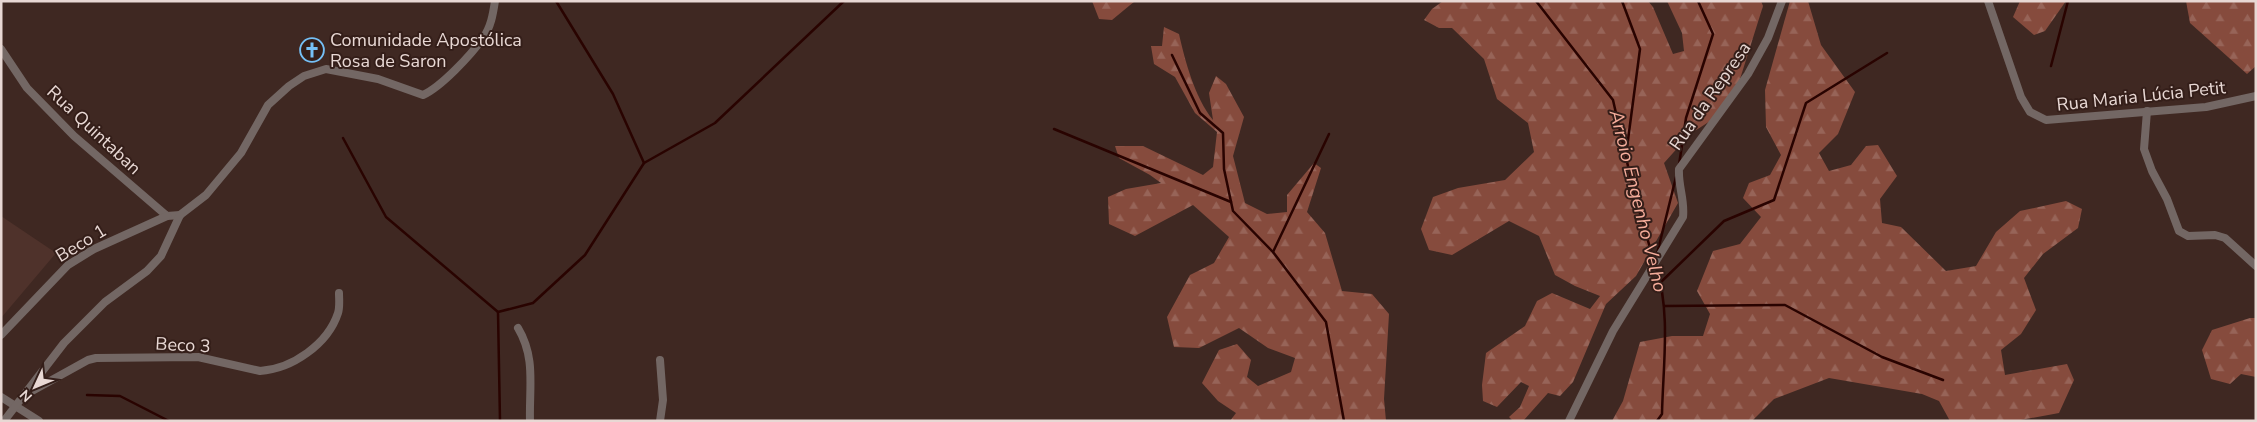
<svg xmlns="http://www.w3.org/2000/svg" width="2257" height="422" font-family="'Nunito Sans',sans-serif">
  <style>
    .built { fill: #4f322b }
    .forest { fill: url(#forest-firs) }
    .lines { fill: none; stroke-linecap: round; stroke-linejoin: round }
    .stream { stroke: #290300; stroke-width: 2.5 }
    .minor { stroke: #736764; stroke-width: 8 }
    .labels { text-anchor: middle; dominant-baseline: central; stroke-width: 4; stroke-linejoin: round; paint-order: stroke }
    .poi-label { font-size: 18px; fill: #e8d8d4; stroke: #341e19; text-anchor: start }
    .street-label { font-size: 18px; fill: #e8d8d4; stroke: #341e19 }
    .water-label { font-size: 19px; font-style: italic; fill: #f6ad9b; stroke: #341e19 }
  </style>
  <defs>
    <pattern id="forest-firs" width="22" height="20" patternUnits="userSpaceOnUse" patternTransform="scale(1.25)"><rect width="22" height="20" fill="#864b3d"/><path d="M5 1l3.5 6h-7zM16 11l3.5 6h-7z" fill="#976458"/></pattern>
  </defs>
  <rect width="100%" height="100%" fill="#3f2822"/>
  <path class="built" d="M1,216L56,253L1,318Z"/>
  <g class="forest">
    <path d="M1092,1H1135L1112,20L1099,19Z"/>
    <path d="M1443,1H1648L1653,7L1673,54L1684,51L1682,33L1667,1H1761L1763,6L1740,79L1718,116L1690,134L1664,163L1678,203L1636,276L1606,304L1573,382L1560,396L1548,393L1523,421H1513L1509,417L1520,407L1529,386L1521,382L1497,407L1483,401L1482,385L1486,353L1525,326L1537,301L1552,293L1590,309L1600,296L1575,286L1555,275L1539,236L1509,221L1452,255L1429,250L1421,229L1433,197L1458,188L1505,180L1534,152L1528,123L1497,99L1484,59L1452,28H1439L1424,20L1432,9Z"/>
    <path d="M1790,1H1808L1821,45L1855,92L1838,134L1819,153L1829,171L1851,165L1866,146L1878,145L1897,176L1880,199L1882,223L1901,227L1946,271L1976,266L1996,232L2020,211L2066,201L2082,209L2078,228L2043,254L2024,278L2036,310L2021,334L2001,350L2005,375L2067,364L2074,380L2059,413L2015,421H1950L1939,401L1922,394L1829,378L1774,399L1752,421H1612L1623,401L1640,342L1672,336H1703L1710,314L1697,291L1713,251L1740,244L1761,217L1743,198L1749,183L1770,175L1781,155L1766,127L1765,90Z"/>
    <path d="M2020,1H2066L2045,31L2034,35L2013,17Z"/>
    <path d="M2186,1H2256V66L2247,74L2190,23Z"/>
    <path d="M1164,27L1179,34C1185,61 1195,98 1213,120L1209,93L1216,76L1226,84L1244,117L1233,156L1245,203L1267,214L1287,212V195L1314,163L1321,168L1307,212L1325,233L1342,291L1372,294L1389,314L1384,399L1386,421H1230L1236,413L1218,401L1202,383L1219,350L1237,344L1251,360L1247,377L1258,386L1291,372L1295,358L1268,348L1239,328L1199,348L1174,347L1167,317L1190,275L1214,263L1229,237L1193,205L1135,236L1109,224L1108,197L1126,189L1161,183L1150,175L1119,158L1115,146H1143L1203,175L1213,167L1217,132L1195,113L1175,77L1154,64L1151,46H1162Z"/>
    <path d="M2250,318H2256V377L2241,374L2230,384L2211,379L2202,350L2212,330Z"/>
  </g>
  <g class="lines">
    <g class="stream">
      <path d="M556,1L613,94L644,163"/>
      <path d="M1536,1L1613,100L1635,197L1654,261"/>
      <path d="M1622,1L1640,49L1626,155"/>
      <path d="M1172,55L1200,113L1223,133L1224,169L1233,211L1273,252L1326,322L1344,421"/>
      <path d="M2051,66L2068,1"/>
      <path d="M1054,129L1231,202"/>
      <path d="M343,138L386,217L498,312"/>
      <path d="M1679,165L1686,118L1713,34L1698,1"/>
      <path d="M1273,252L1329,134"/>
      <path d="M1657,254L1676,177"/>
      <path d="M1656,266C1671,313 1663,365 1662,414L1657,421"/>
      <path d="M1661,282L1724,221L1774,200L1806,103L1887,53"/>
      <path d="M1665,306L1785,305L1882,357L1943,380"/>
      <path d="M87,395L120,396L169,421"/>
      <path d="M500,421L498,312L533,303L585,255L644,163L715,123L844,1"/>
    </g>
    <g class="minor">
      <path d="M1988,1L2021,97L2030,112L2046,120L2206,107L2256,96"/>
      <path d="M1,49L27,88L74,136L167,216L180,215"/>
      <path d="M2147,111L2144,149L2152,171L2167,199L2179,231L2188,236L2215,235L2225,238L2256,266"/>
      <path d="M518,328C536,358 529,387 530,421"/>
      <path d="M1,335L68,265L94,249L167,216"/>
      <path d="M23,396L88,360L96,358L198,357L260,371C292,369 328,344 338,313C340,307 339,299 339,293"/>
      <path d="M1,397L39,421"/>
      <path d="M4,421L64,343L105,302L147,271L161,256L180,215L206,195L241,153L268,105L289,86L304,76L326,69L378,79L423,95C441,87 471,55 483,38C491,27 493,14 495,1"/>
      <path d="M660,421L663,400L660,360"/>
      <path d="M1569,421L1613,331L1683,217C1685,200 1678,186 1679,169L1748,74L1768,38L1782,1"/>
    </g>
  </g>
  <defs>
    <g id="church-ring" transform="scale(1.25)"><circle r="9.5" fill="#341e19" stroke="#75c0f6" stroke-width="1.5"/><path d="M-1.2-6h2.4v3.5h3.3v2.4h-3.3V6h-2.4V-.1h-3.3v-2.4h3.3Z" fill="#75c0f6"/></g>
  </defs>
  <g fill-rule="evenodd">
    <use href="#church-ring" x="312" y="50"/>
  </g>
  <g class="labels">
    <g class="poi-label">
      <text x="330" y="40">Comunidade Apostólica<tspan x="330" dy="21">Rosa de Saron</tspan></text>
    </g>
    <g class="street-label">
      <text transform="translate(1710 96) rotate(-55)">Rua da Represa</text>
      <text transform="translate(2141 96) rotate(-6)">Rua Maria Lúcia Petit</text>
      <text transform="translate(94 130) rotate(43)">Rua Quintaban</text>
      <text transform="translate(81 243) rotate(-31)">Beco 1</text>
      <text transform="translate(183 345) rotate(3)">Beco 3</text>
    </g>
    <g class="water-label">
      <text transform="translate(1638 201) rotate(76)">Arroio Engenho Velho</text>
    </g>
  </g>
  <rect width="2257" height="422" fill="none" stroke="#e8d8d4" stroke-width="5"/>
  <g transform="translate(35 387) rotate(226)" stroke="#341e19" stroke-width="4" paint-order="stroke">
  <path d="M0-4L9 19L0 12L-9 19Z" fill="#e8d8d4"/>
  <text y="-8" font-size="14" font-weight="bold" text-anchor="middle" fill="#e8d8d4">N</text>
  </g>
</svg>
